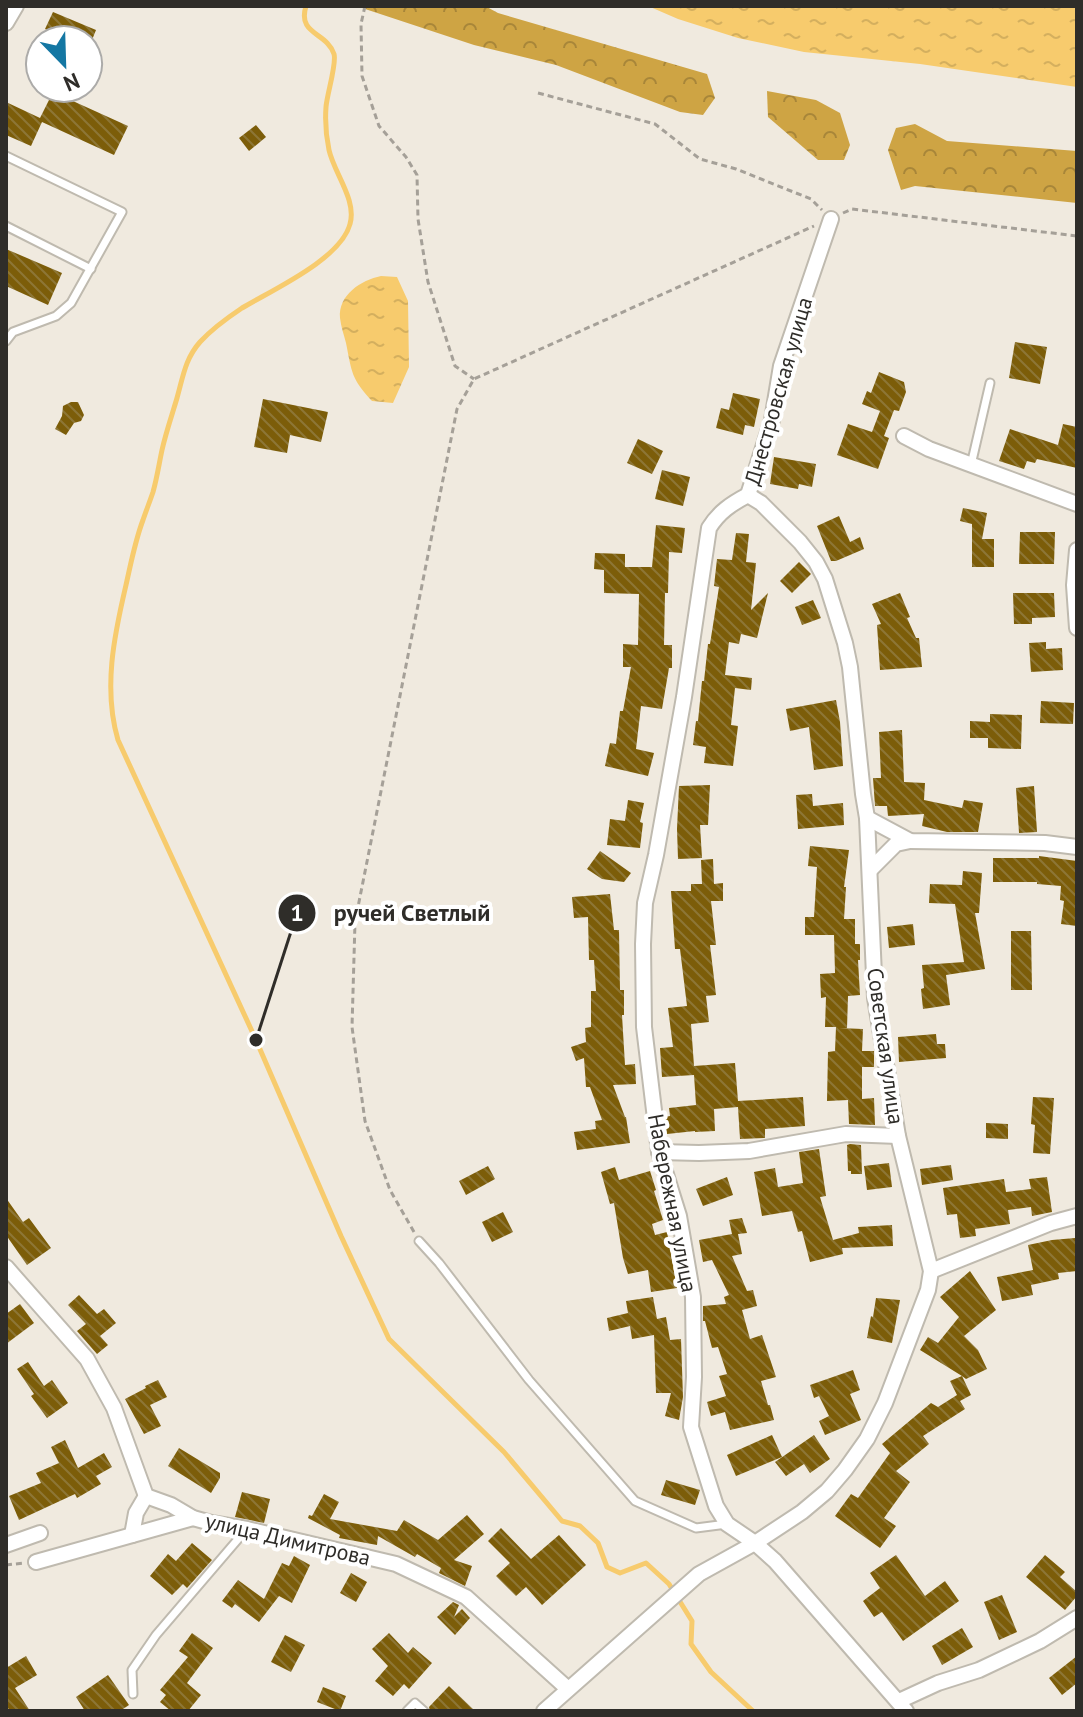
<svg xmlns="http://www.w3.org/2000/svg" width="1083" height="1717" font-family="'PT Sans',sans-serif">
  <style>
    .forest { fill: url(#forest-crowns) }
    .water { fill: url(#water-ripples) }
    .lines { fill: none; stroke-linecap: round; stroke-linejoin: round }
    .stream { stroke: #f7cb6d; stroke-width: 5 }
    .building { fill: url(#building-back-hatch) }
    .lane-casing { stroke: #bfbaaf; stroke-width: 11 }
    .street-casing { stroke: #bfbaaf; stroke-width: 18 }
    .path { stroke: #a5a098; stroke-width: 3; stroke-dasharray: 6 4; stroke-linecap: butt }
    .lane { stroke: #fff; stroke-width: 7 }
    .street { stroke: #fff; stroke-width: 14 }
    .labels { text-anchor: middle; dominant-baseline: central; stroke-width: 8; stroke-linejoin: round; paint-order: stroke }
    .street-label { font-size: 22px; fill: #2f2d29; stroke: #fff }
    .leader { fill: none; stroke: #2f2d29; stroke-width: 3 }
    .callout-dot { fill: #2f2d29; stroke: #fff; stroke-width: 3 }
    .mark-label { font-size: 24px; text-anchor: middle; font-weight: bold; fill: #fff }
    .callout-label { font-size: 24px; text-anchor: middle; font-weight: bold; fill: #2f2d29; stroke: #fff; stroke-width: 8; stroke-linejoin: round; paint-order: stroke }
  </style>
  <defs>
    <pattern id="forest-crowns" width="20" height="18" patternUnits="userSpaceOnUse" patternTransform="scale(2)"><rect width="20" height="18" fill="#cea444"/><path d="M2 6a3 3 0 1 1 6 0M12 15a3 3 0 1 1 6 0" fill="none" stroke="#a88639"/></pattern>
    <pattern id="water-ripples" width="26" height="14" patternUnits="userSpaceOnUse" patternTransform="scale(2)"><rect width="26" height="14" fill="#f7cb6d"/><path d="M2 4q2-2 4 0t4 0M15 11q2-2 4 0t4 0" fill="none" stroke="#d4af5e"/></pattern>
    <pattern id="building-back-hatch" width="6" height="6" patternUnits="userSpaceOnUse" patternTransform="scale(2)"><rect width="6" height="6" fill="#7c5d09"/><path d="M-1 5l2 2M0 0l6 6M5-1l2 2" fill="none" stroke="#8d7636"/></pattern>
  </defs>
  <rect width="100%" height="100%" fill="#f0eadf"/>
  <g class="forest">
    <path d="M356,6H485L498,13L707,74L715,98L703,115L680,112L556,65L474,45Z"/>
    <path d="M767,91L816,100L840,113L850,145L844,160H818L768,117Z"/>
    <path d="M915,124L947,141L1077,151V203L915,186L901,190L888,150L896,128Z"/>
  </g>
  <g class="water">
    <path d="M648,6H1077V87L920,64L804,52L738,38L678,19Z"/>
    <path d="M381,276L397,277L408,301L409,367L393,403L372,401C351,378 352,373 346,343C344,335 341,327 340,318C338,295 361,280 381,276Z"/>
  </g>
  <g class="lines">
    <path class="stream" d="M306,6C297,35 327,32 334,54C337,63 327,94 326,107C325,121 326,136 329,150C334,173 357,200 350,224C341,259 272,290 242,308C227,318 212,329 200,342C185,359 183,377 177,398C172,415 166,432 162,450C159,464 157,478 153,492C150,501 146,511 143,520C135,541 131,563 126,585C114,636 103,689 118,740L256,1040L341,1236L389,1339L504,1452L562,1521L580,1526L598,1543L607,1567L620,1573L646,1563L669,1584L692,1621L691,1644L711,1672L753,1711"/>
  </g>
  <g class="building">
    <path d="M53,12L96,30L92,40H71L45,29Z"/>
    <path d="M53,92L128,126L114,155L42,122L31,146L6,135V102L40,118Z"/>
    <path d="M256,125L266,137L249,151L239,138Z"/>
    <path d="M6,249L62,273L48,305L6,286Z"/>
    <path d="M1015,342L1047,347L1040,384L1009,378Z"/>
    <path d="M879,372L904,382L906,392L899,411L894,410L884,436L889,438L878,469L837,455L848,424L872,432L880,411L862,404L867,391L871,393Z"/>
    <path d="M733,393L760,399L754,427L745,425L743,435L716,428L721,408L729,410Z"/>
    <path d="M263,399L328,412L321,442L290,435L287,453L254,447Z"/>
    <path d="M71,402H78L84,415L81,421L74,423L66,435L55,429L62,416L63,406Z"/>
    <path d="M1063,424L1077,427V468L1037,459L1035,463L1027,461L1024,469L999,461L1010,429L1058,445Z"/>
    <path d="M638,439L663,451L652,474L627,463Z"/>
    <path d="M774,457L816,464L812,487L799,484L798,489L770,484Z"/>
    <path d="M662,470L690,477L683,506L655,499Z"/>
    <path d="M963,508L987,513L982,539H994V567H972V524L960,521Z"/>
    <path d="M839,516L850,542L860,537L864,549L836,561H831L817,526Z"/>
    <path d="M656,525L685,528L682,553L669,552L668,593H665L664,645H672V668H669L662,709L641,706L636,749L654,753L648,776L605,766L610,743L616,744L620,711H623L631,667H623V644L638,645L639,594L604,593V570L594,569L595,553L625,554V567H652Z"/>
    <path d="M1020,532H1055L1054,564H1019Z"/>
    <path d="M736,533L749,534L746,562L756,563L751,610L768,593L757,638L741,634L739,644L729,642L725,675L752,678L751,690L735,688L731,725L738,726L733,766L704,763L706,747L693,745L696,721H698L702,681H704L708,644H710L719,587L714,586L717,559L732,560Z"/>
    <path d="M799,562L811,574L792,593L780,581Z"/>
    <path d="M900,593L910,617L907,618L916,638H919L922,667L880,670L877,625L881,624L872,604Z"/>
    <path d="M1013,593H1054L1055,617L1032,618V624H1014Z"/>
    <path d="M813,600L821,618L802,625L795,607Z"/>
    <path d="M1046,642V649L1062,648L1063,670L1031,672L1029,643Z"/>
    <path d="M836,700L840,722L843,766L814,770L809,727L790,731L786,709Z"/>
    <path d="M1041,701L1074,703L1073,724L1040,723Z"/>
    <path d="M990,714L1022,715L1021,749L988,748V738H970V721L990,722Z"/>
    <path d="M902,730L904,782L925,783L924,800L962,808L964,800L983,803L978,832H947L922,826L924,814L888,816L887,806H875L873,778H881L879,732Z"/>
    <path d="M710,785L708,825H700L702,858L678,859L677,829L679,786Z"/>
    <path d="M1034,786L1037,832L1019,833L1016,788Z"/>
    <path d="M812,794L813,806L843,803L844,825L798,829L796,795Z"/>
    <path d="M628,800L644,803L640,822L643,823L640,848L607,845L610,819L625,821Z"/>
    <path d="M810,846L849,850L844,887H846L844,919H855V944H860V960H858L860,995L848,996L847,1028H839L863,1029L862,1051H874V1067H862V1099L874,1098L875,1125L849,1124L848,1100L827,1101L828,1052L835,1051L836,1027H825L826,997L821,998L820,974L835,973L834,935H805V917H814L817,867L808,866Z"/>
    <path d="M600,851L631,873L624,882L602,879L587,869Z"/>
    <path d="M1039,856L1077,861V926L1061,924L1064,901L1060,900L1061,886L1037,884V882H993V858H1039Z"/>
    <path d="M713,859L714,884L723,883V901H711L716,945H710L716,995L706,996L709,1022L691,1024L694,1066L735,1063L738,1101L803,1097L805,1126L765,1129V1138L740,1139L738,1107L714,1109L715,1131L695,1132V1131L667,1134L665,1117L670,1116L669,1108L696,1105L694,1075L662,1077L660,1048L673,1047L668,1008L687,1006L680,949H675L671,891H691V884H702L701,860Z"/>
    <path d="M963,871L982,873L979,913H975L985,969L946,975L950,1005L923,1009L921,989L924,988L922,965L964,962L955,904L929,903L930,884L962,885Z"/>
    <path d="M610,894L614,930H619L620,990H624V1015H622L625,1065L635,1064L636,1084L613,1085L625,1117H626L630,1143L577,1150L574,1132L596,1129L595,1121L602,1120L590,1087H586L584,1058L576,1061L571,1047L586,1042L585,1028L591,1027V991H596L594,960H589L588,917L574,918L572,897Z"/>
    <path d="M913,924L915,945L889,948L887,927Z"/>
    <path d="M1011,931H1031L1032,990H1011Z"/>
    <path d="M936,1034L937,1044H945L946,1058L899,1062L898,1037Z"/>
    <path d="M1033,1097L1054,1098L1050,1154L1033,1153L1035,1125L1031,1124Z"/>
    <path d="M986,1123L1008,1124V1139L986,1138Z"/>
    <path d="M850,1144L861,1145L862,1174H851V1171H848L847,1145Z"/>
    <path d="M819,1149L826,1196L820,1197L833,1240L859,1233L858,1227L892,1225L893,1246L842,1248L843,1254L810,1262L802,1231L798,1232L792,1211L762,1216L754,1172L775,1168L778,1187L803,1183L799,1152Z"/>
    <path d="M889,1163L892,1187L867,1190L864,1166Z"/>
    <path d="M951,1165L953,1180L922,1185L920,1169Z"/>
    <path d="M488,1166L495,1179L466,1195L459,1181Z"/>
    <path d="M615,1167L619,1180L650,1171L656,1190L654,1191L663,1220L652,1224L655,1235L667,1232L677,1288L651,1292L648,1270L628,1274L623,1258L614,1203L610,1204L601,1172Z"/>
    <path d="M727,1177L733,1195L703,1206L696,1189Z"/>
    <path d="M1047,1177L1052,1212L1032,1216L1031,1207L1008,1210L1010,1224L975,1229L976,1236L960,1238L957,1214L947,1215L943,1188L1004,1179L1006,1192L1031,1189L1029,1179Z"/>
    <path d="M6,1198L23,1222L29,1218L51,1248L27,1265L6,1235Z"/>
    <path d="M503,1212L513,1232L492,1242L482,1222Z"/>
    <path d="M742,1218L747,1233L738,1234L742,1254L732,1256L747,1291L753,1290L757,1306L742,1310L750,1339L762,1335L776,1377L761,1381L768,1405H770L774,1420L730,1430L725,1412L711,1416L707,1402L726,1396L719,1376L727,1374L718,1347L712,1348L705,1321H703V1306L726,1304L724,1297L729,1295L712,1260L703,1262L699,1240L732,1234L729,1220Z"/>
    <path d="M1075,1238L1077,1271L1058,1273L1059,1279L1031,1285L1033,1295L1002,1301L997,1277L1033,1270L1028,1245L1052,1240Z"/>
    <path d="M970,1271L996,1310L964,1336L978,1350L987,1369L966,1379L962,1376L971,1395L960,1401L965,1409L923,1436L929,1444L896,1471L910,1482L884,1518L896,1526L880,1548L835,1516L851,1494L858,1498L890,1453L882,1444L931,1403L938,1407L957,1395L950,1381L962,1376L920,1350L928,1337L938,1343L959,1317L940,1297Z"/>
    <path d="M79,1295L97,1314L104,1309L116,1323L100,1336L108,1345L97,1354L77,1331L86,1324L68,1305Z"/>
    <path d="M653,1297L657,1319L666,1317L670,1340L681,1339L683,1397L679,1420L665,1416L671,1393H656L654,1335L632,1339L630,1326L609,1331L607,1318L628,1313L626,1301Z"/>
    <path d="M876,1298L900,1300L892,1343L867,1338L871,1316L873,1317Z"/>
    <path d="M20,1304L34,1323L6,1344V1314Z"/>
    <path d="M28,1362L44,1386L52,1380L68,1403L47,1418L31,1396L34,1394L17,1369Z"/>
    <path d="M853,1370L860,1390L850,1394L861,1420L825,1435L819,1421L829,1416L819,1396L814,1398L810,1385Z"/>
    <path d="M158,1380L167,1397L150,1405L161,1426L144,1434L125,1399L146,1388L145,1386Z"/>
    <path d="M772,1435L782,1457L736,1476L727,1455Z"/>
    <path d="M814,1435L830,1459L810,1473L804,1464L786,1476L775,1462Z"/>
    <path d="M65,1440L78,1468L104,1453L112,1467L96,1476L101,1484L77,1498L75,1494L19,1520L9,1496L41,1483L36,1473L59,1463L51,1447Z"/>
    <path d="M179,1448L220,1473V1478L211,1493L168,1466Z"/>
    <path d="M666,1480L700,1490L695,1505L661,1495Z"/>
    <path d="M242,1492L270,1499L264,1523L235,1517Z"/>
    <path d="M324,1494L339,1502L330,1519L397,1531L404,1520L438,1540L467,1515L484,1534L454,1560L472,1566L465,1586L439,1573L441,1568L417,1554L415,1557L378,1536L377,1545L339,1538L340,1535L308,1518L309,1515L312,1516Z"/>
    <path d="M501,1528L531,1559L559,1535L586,1565L542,1605L526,1587L516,1596L496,1576L510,1563L488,1541Z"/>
    <path d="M192,1543L212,1560L187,1588L183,1584L172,1595L150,1576L168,1554L176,1561Z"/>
    <path d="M896,1555L925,1596L945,1581L959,1601L903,1641L882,1612L874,1617L863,1601L880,1588L870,1573Z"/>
    <path d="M1045,1555L1065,1572L1060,1577L1077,1592V1596L1065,1610L1026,1577Z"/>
    <path d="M294,1556L310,1565L292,1603L279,1596L259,1622L235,1604L232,1608L222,1601L238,1580L264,1599L282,1563L289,1566Z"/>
    <path d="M351,1573L367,1582L356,1602L340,1593Z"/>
    <path d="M1002,1595L1017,1632L999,1640L984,1602Z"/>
    <path d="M453,1602L459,1605L454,1617L462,1609L470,1618L455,1635L437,1617Z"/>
    <path d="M962,1628L973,1647L942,1665L932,1646Z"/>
    <path d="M192,1633L213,1648L187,1683L201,1695L188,1711H171L160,1702L166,1695L160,1690L188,1657L179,1651Z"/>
    <path d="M389,1633L408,1653L413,1647L432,1663L409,1689L404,1684L393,1696L375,1681L388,1666L372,1649Z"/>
    <path d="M285,1635L305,1645L291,1672L271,1662Z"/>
    <path d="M26,1656L37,1675L15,1688L30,1711H10L6,1705V1668Z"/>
    <path d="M1077,1656V1683L1062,1695L1049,1678Z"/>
    <path d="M108,1675L129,1705L120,1711H85L76,1697Z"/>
    <path d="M449,1686L475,1711H430L429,1707Z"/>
    <path d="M323,1687L346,1696L340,1711L317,1702Z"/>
  </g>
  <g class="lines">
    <g class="lane-casing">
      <g id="lane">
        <path d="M6,156L122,212L71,303L56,316L13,332L6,341"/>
        <path d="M6,226L91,269"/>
        <path d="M971,465L990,383"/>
        <path d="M419,1241L439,1263L529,1380L635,1501L696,1528L727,1524"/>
        <path d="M133,1694L132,1670L156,1635L245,1531"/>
        <path d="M407,1711L415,1703L424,1711"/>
      </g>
    </g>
    <g class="street-casing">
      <g id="street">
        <path d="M6,23L16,6"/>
        <path d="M904,436L929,449L1077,504"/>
        <path d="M748,495C731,504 719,512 709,528L684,697L656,855L645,903L643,944L644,1027L659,1152L679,1216L693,1297L694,1377L691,1427L716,1506L727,1524L755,1543L775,1561L906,1711"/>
        <path d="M748,495L772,420L781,366L831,219"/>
        <path d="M1077,550L1074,585L1077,628"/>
        <path d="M867,818L910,841L1045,843L1077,847"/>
        <path d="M870,870L896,844L910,841"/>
        <path d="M659,1152L699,1153L749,1151L846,1134L898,1136"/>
        <path d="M6,1267L87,1359L114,1408L146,1496L171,1505L193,1518L211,1523L247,1529L396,1564L466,1597L568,1689"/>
        <path d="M931,1271L1051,1223L1077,1216"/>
        <path d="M132,1535L136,1513L146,1496"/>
        <path d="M6,1545L40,1533"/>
        <path d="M36,1562L193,1518"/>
        <path d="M899,1701L938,1683L979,1670L1040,1641L1077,1618"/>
        <path d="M544,1711L699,1574L755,1543L802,1512L827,1491L845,1470L867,1439L885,1403L928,1290L931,1271L898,1136L875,998L867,818L863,794L850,667L845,643L825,579L816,562L800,542L761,503L748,495"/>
      </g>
    </g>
    <g class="path">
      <path d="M365,6L361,24L362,76L379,126L406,157L417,175L418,219L428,282L455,366L474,379"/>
      <path d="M538,93L655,124L700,159L736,169L811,199L822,210"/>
      <path d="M843,213L852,209L1077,236"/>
      <path d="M414,1232L390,1190L365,1121L352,1027L355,922L457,409L474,379L814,226"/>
      <path d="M6,1565L24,1563"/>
    </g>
    <use href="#lane" class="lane"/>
    <use href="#street" class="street"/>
  </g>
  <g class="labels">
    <g class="street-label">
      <text transform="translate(778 391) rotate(-74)">Днестровская улица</text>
      <text transform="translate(886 1046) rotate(82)">Советская улица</text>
      <text transform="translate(673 1203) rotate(79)">Набережная улица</text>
      <text transform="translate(288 1539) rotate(13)">улица Димитрова</text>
    </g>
  </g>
  <path class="leader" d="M256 1040L297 913"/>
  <g class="callout-dot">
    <circle cx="256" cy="1040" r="8"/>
    <circle cx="297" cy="913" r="20"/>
  </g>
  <g class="mark-label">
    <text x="297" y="921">1</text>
  </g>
  <g class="callout-label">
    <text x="412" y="921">ручей Светлый</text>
  </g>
  <rect width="1083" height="1717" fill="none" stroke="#2f2d29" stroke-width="16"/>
  <g transform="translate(64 64) rotate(157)"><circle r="38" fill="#ffffff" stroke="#acaba9" stroke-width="2"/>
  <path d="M0-6L14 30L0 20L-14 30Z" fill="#1477a3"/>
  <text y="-12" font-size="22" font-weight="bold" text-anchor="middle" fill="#2f2d29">N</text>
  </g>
</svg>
